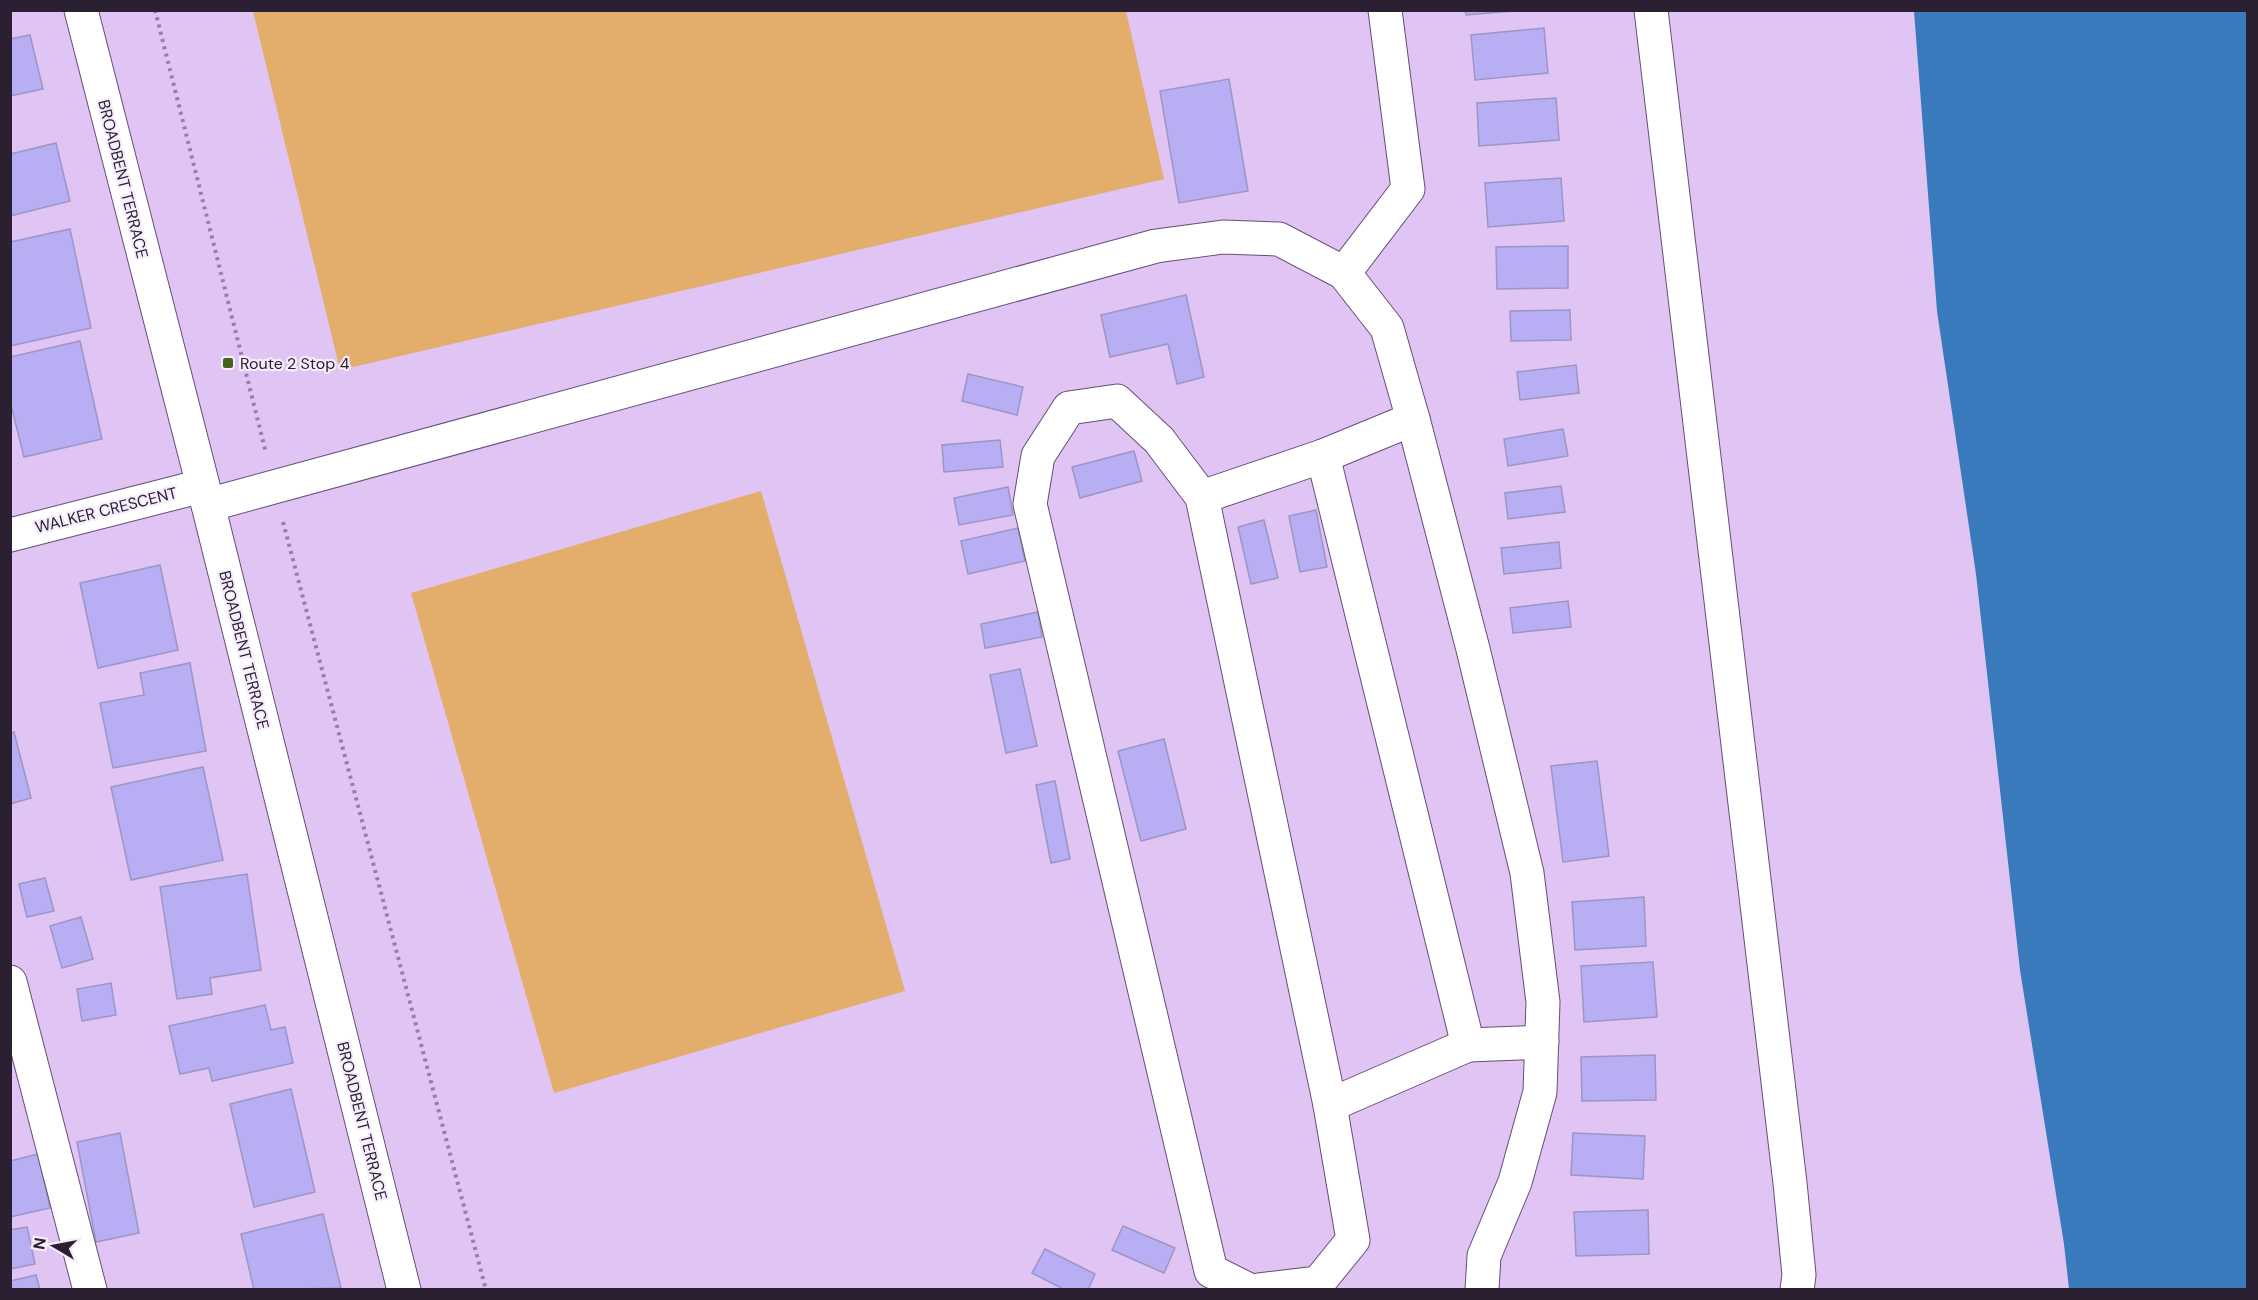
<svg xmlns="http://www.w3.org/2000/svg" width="2258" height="1300" font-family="'DM Sans',sans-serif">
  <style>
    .green { fill: #e3ad6b }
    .water { fill: #397abc }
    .building { fill: #b8aef3; stroke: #9c95c6; stroke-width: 1.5 }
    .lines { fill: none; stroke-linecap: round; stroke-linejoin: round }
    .minor-casing { stroke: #664e77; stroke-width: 35 }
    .major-casing { stroke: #664e77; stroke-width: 35 }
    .path { stroke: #9480a3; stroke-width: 4; stroke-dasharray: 3 4.5; stroke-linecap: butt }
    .minor { stroke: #fff; stroke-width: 33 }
    .major { stroke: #fff; stroke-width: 33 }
    .poi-dot { fill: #42631a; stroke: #f6edfc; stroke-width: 2 }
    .labels { text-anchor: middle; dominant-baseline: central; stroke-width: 4.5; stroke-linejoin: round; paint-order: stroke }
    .street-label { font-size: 16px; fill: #2a2032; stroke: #f6edfc }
    .poi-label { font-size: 16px; fill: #2a2032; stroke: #f6edfc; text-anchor: start }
  </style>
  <rect width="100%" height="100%" fill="#dfc4f4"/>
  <g class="green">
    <path d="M253,11H1126L1164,179L340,370Z"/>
    <path d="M761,491L905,991L554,1093L411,593Z"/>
  </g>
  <path class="water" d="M1914,11H2247V1289H2069L2064,1244L2020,970L1976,574L1937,311Z"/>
  <g class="building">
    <path d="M1465,10H1526L1466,15Z"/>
    <path d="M1544,28L1548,73L1475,80L1471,35Z"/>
    <path d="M30,35L43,89L10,96V39Z"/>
    <path d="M1229,79L1248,191L1179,203L1160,91Z"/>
    <path d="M1556,98L1559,140L1479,146L1477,103Z"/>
    <path d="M56,143L70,201L10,216V154Z"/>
    <path d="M1561,178L1564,221L1488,227L1485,183Z"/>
    <path d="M70,229L91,328L10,346V242Z"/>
    <path d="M1568,246V288L1497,289L1496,247Z"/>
    <path d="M1186,295L1204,377L1177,384L1168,344L1110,357L1101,315Z"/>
    <path d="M1570,310L1571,340L1511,341L1510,311Z"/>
    <path d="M80,341L102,439L24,457L10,401V357Z"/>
    <path d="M1576,365L1579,393L1520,400L1517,372Z"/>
    <path d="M968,374L1023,387L1017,415L962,401Z"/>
    <path d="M1563,429L1568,456L1508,466L1504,439Z"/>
    <path d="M1000,440L1003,467L944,472L942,445Z"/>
    <path d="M1134,451L1142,481L1080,498L1072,467Z"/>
    <path d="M1561,486L1565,512L1508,519L1505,493Z"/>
    <path d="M1008,487L1013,515L959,525L954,498Z"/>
    <path d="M1316,510L1327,567L1300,572L1289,516Z"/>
    <path d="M1264,520L1278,578L1251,584L1238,527Z"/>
    <path d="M1018,528L1025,561L968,574L961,541Z"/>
    <path d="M1559,542L1561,568L1504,574L1501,548Z"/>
    <path d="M160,565L178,650L98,668L80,583Z"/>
    <path d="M1568,601L1571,627L1513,633L1510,608Z"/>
    <path d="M1038,612L1042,637L985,648L981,624Z"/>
    <path d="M190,663L206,751L113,768L100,703L144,695L140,673Z"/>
    <path d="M1020,669L1037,746L1006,753L990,675Z"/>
    <path d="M14,732L31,798L10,804V733Z"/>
    <path d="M1164,739L1186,829L1141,841L1118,751Z"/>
    <path d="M1597,761L1609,856L1563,862L1551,766Z"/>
    <path d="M203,767L223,860L131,880L111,787Z"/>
    <path d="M1055,781L1070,859L1051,863L1036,785Z"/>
    <path d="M247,874L261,970L210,978L212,994L177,999L160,887Z"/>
    <path d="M45,878L54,911L27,917L19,884Z"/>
    <path d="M1644,897L1646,946L1575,950L1572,902Z"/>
    <path d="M81,917L93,959L62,968L50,926Z"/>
    <path d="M1653,962L1657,1017L1584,1022L1581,966Z"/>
    <path d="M111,983L116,1015L82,1021L77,989Z"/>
    <path d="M265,1005L271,1030L285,1027L293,1063L212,1081L209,1068L180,1074L169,1026Z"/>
    <path d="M1655,1055L1656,1100L1582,1101L1581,1057Z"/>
    <path d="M291,1089L315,1192L254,1207L230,1104Z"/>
    <path d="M120,1133L139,1233L96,1242L77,1142Z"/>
    <path d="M1573,1133L1645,1136L1643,1179L1571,1175Z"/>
    <path d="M38,1154L50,1208L10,1217V1161Z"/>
    <path d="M1648,1210L1649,1254L1576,1256L1574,1212Z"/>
    <path d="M323,1214L341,1288L254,1290L241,1234Z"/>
    <path d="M1123,1226L1175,1248L1164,1273L1112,1250Z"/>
    <path d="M27,1227L35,1264L10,1269V1230Z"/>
    <path d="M1045,1249L1095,1274L1088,1290H1065L1032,1273Z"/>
    <path d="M36,1275L40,1290H10V1281Z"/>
  </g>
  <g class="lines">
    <g class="minor-casing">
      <g id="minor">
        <path d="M1651,10L1790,1183L1799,1275L1797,1290"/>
        <path d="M1344,273L1408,189L1385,10"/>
        <path d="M1413,419L1323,456L1468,1045L1542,1042"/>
        <path d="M1323,456L1202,497L1330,1105L1468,1045"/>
        <path d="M1202,497L1159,440L1117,401L1069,408L1038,456L1030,504L1211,1271L1249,1290"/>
        <path d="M208,505L1156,246L1223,237L1279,239L1344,273L1387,328L1413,419L1473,649L1527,873L1543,1002L1540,1092L1515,1182L1484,1256L1482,1290"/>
        <path d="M10,535L202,486"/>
        <path d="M10,982L90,1290"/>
        <path d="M1259,1290L1318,1283L1353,1240L1330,1105"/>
      </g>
    </g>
    <g class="major-casing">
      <path id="major" d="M81,10L208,505L404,1290"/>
    </g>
    <g class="path">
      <path d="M155,10L266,453"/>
      <path d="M283,522L486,1290"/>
    </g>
    <use href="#minor" class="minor"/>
    <use href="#major" class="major"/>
  </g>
  <rect class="poi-dot" x="222" y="357" width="12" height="12" rx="3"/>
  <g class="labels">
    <g class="street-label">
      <text transform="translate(123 179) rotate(76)">BROADBENT TERRACE</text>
      <text transform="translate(106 510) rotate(-14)">WALKER CRESCENT</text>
      <text transform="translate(244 650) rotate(76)">BROADBENT TERRACE</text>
      <text transform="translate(362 1121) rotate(76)">BROADBENT TERRACE</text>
    </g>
    <g class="poi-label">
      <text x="240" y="363">Route 2 Stop 4</text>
    </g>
  </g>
  <rect width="2258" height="1300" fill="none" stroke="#2a2032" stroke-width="24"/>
  <g transform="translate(54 1246) rotate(280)" stroke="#f6edfc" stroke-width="4.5" paint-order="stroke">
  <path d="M0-4.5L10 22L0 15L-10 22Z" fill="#2a2032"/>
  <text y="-9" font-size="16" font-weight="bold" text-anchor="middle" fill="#2a2032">N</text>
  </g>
</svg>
